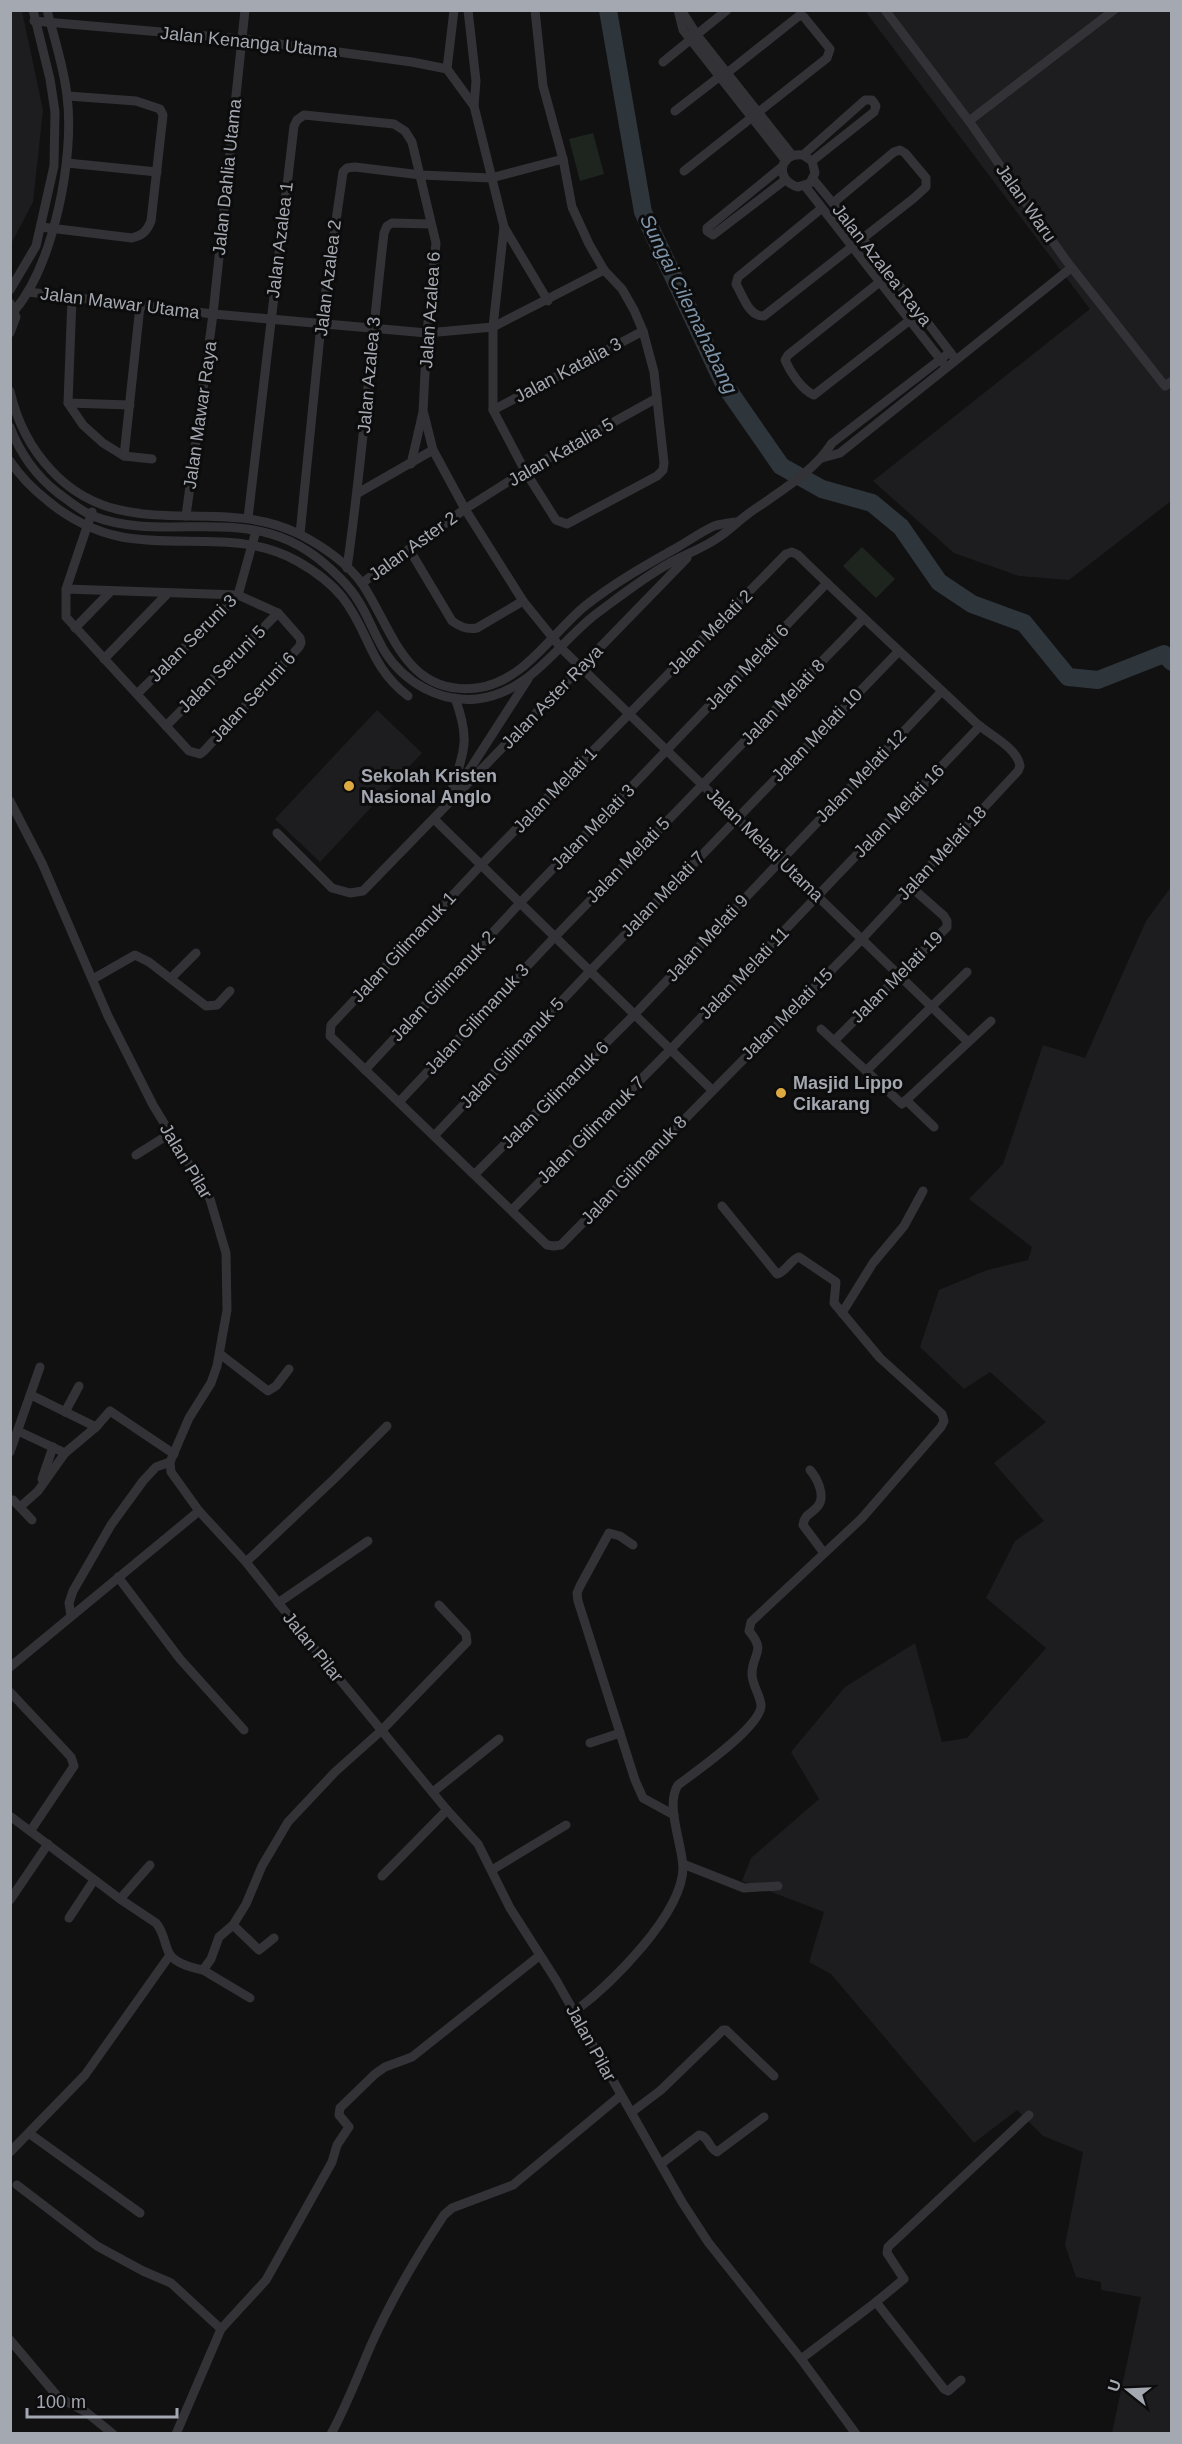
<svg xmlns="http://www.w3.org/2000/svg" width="1182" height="2444" font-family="Helvetica,sans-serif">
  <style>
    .built { fill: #1d1d1f }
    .green { fill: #1e251f }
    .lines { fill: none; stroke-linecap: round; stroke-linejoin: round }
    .river { stroke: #2e353b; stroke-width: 18 }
    .street { stroke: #333337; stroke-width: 9 }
    .poi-dot { fill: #dcaa40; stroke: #0c0c0d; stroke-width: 2 }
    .labels { text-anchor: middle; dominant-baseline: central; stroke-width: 6; stroke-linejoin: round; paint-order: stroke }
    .street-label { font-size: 18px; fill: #a4a8b1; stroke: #0c0c0d }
    .poi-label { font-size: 18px; font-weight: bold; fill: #a4a8b1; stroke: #0c0c0d; text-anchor: start }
    .water-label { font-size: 20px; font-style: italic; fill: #7e94a9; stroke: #0c0c0d }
  </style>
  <rect width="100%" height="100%" fill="#111112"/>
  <g class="built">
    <path d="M22,11L43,110L33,202L11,244L10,11Z"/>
    <path d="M865,11H1171V501L1069,580L1019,576L954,553L873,481L1090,309Z"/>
    <path d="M377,710L422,753L320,862L275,819Z"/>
    <path d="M1171,887V2433H1112L1141,2297L1101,2290V2282L1076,2277L1065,2245L1083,2152L1043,2136L1017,2110L974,2143L831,1974L809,1962L824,1912L742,1881L751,1858L819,1799L791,1752L845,1687L915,1643L942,1742L967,1738L1046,1648L986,1598L1015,1541L1044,1521L994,1463L1046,1422L990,1372L964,1389L920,1347L939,1290L987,1270L1028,1260L1032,1247L969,1199L1003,1164L1043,1045L1085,1058L1146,921Z"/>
  </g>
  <g class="green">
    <path d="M593,133L604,174L580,181L569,139Z"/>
    <path d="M862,547L895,579L876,598L843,566Z"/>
  </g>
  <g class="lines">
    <path class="river" d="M608,10L643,212L724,384L781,466L822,489L872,503L901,527L939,582L972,604L1024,623L1068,677L1098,680L1164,654L1172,662"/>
    <g class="street">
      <path d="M468,10L476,81L474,106"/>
      <path d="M678,10L683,30L786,161"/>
      <path d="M681,10L697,35L792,155"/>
      <path d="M885,10L969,121L1065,259L1165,386L1172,381"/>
      <path d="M34,21L242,39L412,62L447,69"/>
      <path d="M663,62L727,10"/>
      <path d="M447,69L474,106L504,227L493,327V410L525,471L556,520L567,524L657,476L663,470L664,463L654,372L643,331L634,310L622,289L604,270L589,244L572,207L563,159L543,86L535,10"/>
      <path d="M447,69L454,10"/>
      <path d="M675,111L719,77"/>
      <path d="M969,121L1114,10"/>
      <path d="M803,155L812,161L815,173L810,183L798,187C774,180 779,152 803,155L865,100H872L876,106L874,112L812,161"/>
      <path d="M67,163L157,172"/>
      <path d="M783,166L707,228V231L713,235L785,180"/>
      <path d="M684,171L827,58L830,49L804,17L800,15L727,73"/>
      <path d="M813,179L879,259L953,356"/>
      <path d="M805,186L944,364"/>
      <path d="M822,208L738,277L736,284C743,296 749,317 764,316L914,198L926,187V178L905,153L900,150L894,152L833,203"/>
      <path d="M41,227L132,238C143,235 147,231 151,221L162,124L163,115L160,109L136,101L68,96"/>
      <path d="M504,227L548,301"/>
      <path d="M881,281L788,355L785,360C790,372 802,390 814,395L910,320"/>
      <path d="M10,290L36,246L54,166L55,112L50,79L33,10"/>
      <path d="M28,292L213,314L427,333L493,327L604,270"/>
      <path d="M72,298L68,403L83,425L103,443L124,456L152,459"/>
      <path d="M10,303L16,317L10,333"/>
      <path d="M15,310C54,263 75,156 67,96C64,67 54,38 47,10"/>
      <path d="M10,391C17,422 30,448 52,471C123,547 217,493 299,534C321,545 349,564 363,585C393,631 406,696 477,688C524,682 551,634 585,606C614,583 646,565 678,547C690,540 701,532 714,526C721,524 729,523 736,522"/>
      <path d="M68,403L130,405"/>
      <path d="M493,410L643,331"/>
      <path d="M424,414L433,450L465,509L523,601L561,648L968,1042"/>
      <path d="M10,427C20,453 36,476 58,493C69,501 81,511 93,516C149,538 214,517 271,534C299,542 320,558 340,578C366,604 368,624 385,652C404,682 440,703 477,699C530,693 557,644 596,614C619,597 643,578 668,564C685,554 705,548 722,535C734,526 745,515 758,507C784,489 815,470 832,443L950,352"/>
      <path d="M124,456L140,306"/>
      <path d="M822,458L840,453L1071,268"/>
      <path d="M10,461C20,476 34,490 48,501C68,518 95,532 122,537C181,548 242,530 297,561C313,570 332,584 343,598C370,633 369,666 408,696"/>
      <path d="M358,493L433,450"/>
      <path d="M186,516L213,314L245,10"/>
      <path d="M248,518L294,126L297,120L304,115L394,124L405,131L412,142L436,243L427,333L423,412L411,464"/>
      <path d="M300,534L321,325L343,172L347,168L355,167L421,175L491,178L563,159"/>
      <path d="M409,549L452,621C460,627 468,630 477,628L523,601"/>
      <path d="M792,552L798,555C856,612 916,666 975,722C989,735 1017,747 1020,766L1018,771L862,939L561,1245L554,1246L547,1245L330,1036L331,1025L481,865L786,554Z"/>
      <path d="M347,568C363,457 371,345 384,233L387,226L392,223L430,224"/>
      <path d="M362,583L465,509L525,471L657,398"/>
      <path d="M66,589L238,595L278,613L300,638L301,643L299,647L204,751L200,754L189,751L66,617V589L92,512"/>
      <path d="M75,628L110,592"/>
      <path d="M104,659L168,593"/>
      <path d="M137,694L238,595L256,531"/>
      <path d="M166,726L278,613"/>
      <path d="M459,786L528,679"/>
      <path d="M10,801L42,863L108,1016L153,1105L210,1199L226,1253L227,1310L217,1366L211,1383L189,1418L170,1462L171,1472L199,1511L246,1562L322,1658L447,1810L478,1844L510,1908L556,1980L682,2202L708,2242L801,2359L856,2434"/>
      <path d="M449,801C461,754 473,747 455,698"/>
      <path d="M435,820L712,1090"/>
      <path d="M277,833L332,888L350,893L363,891L687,558"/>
      <path d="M171,978L196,953"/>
      <path d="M93,979L135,955L149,962L206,1006L217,1005L230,991"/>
      <path d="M821,1029L902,1104L991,1021"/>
      <path d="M834,1041L947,927V921L944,916L911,887"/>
      <path d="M365,1070L520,903L827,583"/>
      <path d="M866,1071L967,972"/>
      <path d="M906,1100L934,1127"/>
      <path d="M399,1102L549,943L863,619"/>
      <path d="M435,1135L590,971L898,652"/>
      <path d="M136,1155L171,1133"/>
      <path d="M475,1174L634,1015L942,691"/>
      <path d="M512,1210L671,1049L980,726"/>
      <path d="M842,1313L873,1263L904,1226L923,1191"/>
      <path d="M220,1354L268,1391L276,1386L289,1369"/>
      <path d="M31,1395L96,1427"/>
      <path d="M65,1412L79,1386"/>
      <path d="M18,1431L65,1453"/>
      <path d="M10,1452L40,1367"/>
      <path d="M810,1470C817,1478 826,1496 818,1506C812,1514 805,1513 803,1525L824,1553"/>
      <path d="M42,1479L53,1447"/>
      <path d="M13,1500L32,1520"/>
      <path d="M20,1507L38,1491L65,1453L96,1427L110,1411L174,1454"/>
      <path d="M633,1545L620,1536L609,1533L580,1586L577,1593L578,1601L635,1780L643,1798L674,1815"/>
      <path d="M246,1562L334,1479L387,1426"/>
      <path d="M118,1577L180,1659L244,1730"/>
      <path d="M278,1603L368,1541"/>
      <path d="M71,1616L69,1603L73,1591L111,1525L143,1481L156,1467L170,1462"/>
      <path d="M10,1667L199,1511"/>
      <path d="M10,1692L71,1757L74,1766L31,1830"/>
      <path d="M590,1743L620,1733"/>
      <path d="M433,1792L499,1739"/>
      <path d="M10,1816L120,1899L156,1923C164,1932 164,1943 169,1953C174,1963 193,1968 203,1970L211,1959L219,1937L233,1925L246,1904L262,1866L288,1822L335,1772L382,1730L467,1642L466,1634L439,1605"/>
      <path d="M683,1864L744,1888L778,1886"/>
      <path d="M492,1870L566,1825"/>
      <path d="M382,1876L447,1810"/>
      <path d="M120,1899L150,1865"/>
      <path d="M10,1900L48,1844"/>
      <path d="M69,1918L94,1880"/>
      <path d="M233,1925L259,1950L274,1938"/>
      <path d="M203,1970L250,1998"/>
      <path d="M574,2012C610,1985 683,1914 683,1867C682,1843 665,1805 678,1785C695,1772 762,1726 761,1705C760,1694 752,1685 752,1674C752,1653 767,1652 749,1631L751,1622L862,1518L941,1427L944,1421L942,1414L880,1358L834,1303L836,1282L799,1257C790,1260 786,1272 777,1274L722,1206"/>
      <path d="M632,2112L661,2090L723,2030H726L774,2076"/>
      <path d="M30,2134L140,2213"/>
      <path d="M10,2152L85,2075L170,1955"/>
      <path d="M661,2164L699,2135C709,2136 708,2148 717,2152L764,2117"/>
      <path d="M17,2185L97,2246L143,2271L171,2283L221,2329"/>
      <path d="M876,2302L904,2279L887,2253L888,2247L1029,2115"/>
      <path d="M10,2340L58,2397L86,2412L113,2434"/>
      <path d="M801,2359L876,2302L944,2389L948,2391L961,2380"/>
      <path d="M176,2434L221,2329L266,2280L332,2162L337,2145L349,2127L339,2115L340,2108L375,2074L385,2067L412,2057L539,1956"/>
      <path d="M331,2434C347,2405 358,2375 371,2345C391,2300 417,2256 444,2215L452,2208L513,2185L620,2096"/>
    </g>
  </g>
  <g class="poi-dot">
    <circle cx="349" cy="786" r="6"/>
    <circle cx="781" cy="1093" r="6"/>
  </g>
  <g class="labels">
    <g class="street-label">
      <text transform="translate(249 42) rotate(6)">Jalan Kenanga Utama</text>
      <text transform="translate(227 177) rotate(-84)">Jalan Dahlia Utama</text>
      <text transform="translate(1026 203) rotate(55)">Jalan Waru</text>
      <text transform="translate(280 240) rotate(-83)">Jalan Azalea 1</text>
      <text transform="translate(882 265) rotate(52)">Jalan Azalea Raya</text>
      <text transform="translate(328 278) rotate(-83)">Jalan Azalea 2</text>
      <text transform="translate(120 303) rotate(7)">Jalan Mawar Utama</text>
      <text transform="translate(430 310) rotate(-86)">Jalan Azalea 6</text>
      <text transform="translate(568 370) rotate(-28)">Jalan Katalia 3</text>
      <text transform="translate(369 375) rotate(-85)">Jalan Azalea 3</text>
      <text transform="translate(200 415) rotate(-82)">Jalan Mawar Raya</text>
      <text transform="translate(561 452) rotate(-30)">Jalan Katalia 5</text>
      <text transform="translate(413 546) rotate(-36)">Jalan Aster 2</text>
      <text transform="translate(710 632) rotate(-45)">Jalan Melati 2</text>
      <text transform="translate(193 638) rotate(-45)">Jalan Seruni 3</text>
      <text transform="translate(747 667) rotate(-46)">Jalan Melati 6</text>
      <text transform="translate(222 669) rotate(-45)">Jalan Seruni 5</text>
      <text transform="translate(253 697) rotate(-47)">Jalan Seruni 6</text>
      <text transform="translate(552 697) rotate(-46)">Jalan Aster Raya</text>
      <text transform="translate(783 702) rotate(-46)">Jalan Melati 8</text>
      <text transform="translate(817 735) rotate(-46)">Jalan Melati 10</text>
      <text transform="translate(861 776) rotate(-46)">Jalan Melati 12</text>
      <text transform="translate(555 790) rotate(-46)">Jalan Melati 1</text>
      <text transform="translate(899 811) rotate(-46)">Jalan Melati 16</text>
      <text transform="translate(593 827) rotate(-46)">Jalan Melati 3</text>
      <text transform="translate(765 845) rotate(44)">Jalan Melati Utama</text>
      <text transform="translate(942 853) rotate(-47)">Jalan Melati 18</text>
      <text transform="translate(628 860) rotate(-46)">Jalan Melati 5</text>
      <text transform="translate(663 894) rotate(-46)">Jalan Melati 7</text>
      <text transform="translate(707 938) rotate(-47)">Jalan Melati 9</text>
      <text transform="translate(404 947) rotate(-47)">Jalan Gilimanuk 1</text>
      <text transform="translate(744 973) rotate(-46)">Jalan Melati 11</text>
      <text transform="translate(897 977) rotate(-45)">Jalan Melati 19</text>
      <text transform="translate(443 986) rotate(-47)">Jalan Gilimanuk 2</text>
      <text transform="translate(787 1014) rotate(-45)">Jalan Melati 15</text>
      <text transform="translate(477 1019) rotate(-47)">Jalan Gilimanuk 3</text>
      <text transform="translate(512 1053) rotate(-47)">Jalan Gilimanuk 5</text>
      <text transform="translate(555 1095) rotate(-45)">Jalan Gilimanuk 6</text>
      <text transform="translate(591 1130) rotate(-45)">Jalan Gilimanuk 7</text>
      <text transform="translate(186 1161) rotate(59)">Jalan Pilar</text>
      <text transform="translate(634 1170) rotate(-46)">Jalan Gilimanuk 8</text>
      <text transform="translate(313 1647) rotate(51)">Jalan Pilar</text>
      <text transform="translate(591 2043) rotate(61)">Jalan Pilar</text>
    </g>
    <g class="poi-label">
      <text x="361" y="776">Sekolah Kristen<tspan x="361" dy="21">Nasional Anglo</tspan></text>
      <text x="793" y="1083">Masjid Lippo<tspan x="793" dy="21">Cikarang</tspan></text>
    </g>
    <g class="water-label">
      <text transform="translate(689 304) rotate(64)">Sungai Cilemahabang</text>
    </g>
  </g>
  <rect width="1182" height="2444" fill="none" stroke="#a4a8b1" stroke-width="24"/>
  <g transform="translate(1128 2390) rotate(288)" stroke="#0c0c0d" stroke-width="4.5" paint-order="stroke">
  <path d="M0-4.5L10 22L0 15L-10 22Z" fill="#a4a8b1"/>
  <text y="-9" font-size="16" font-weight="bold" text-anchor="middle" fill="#a4a8b1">U</text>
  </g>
  <path d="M27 2408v9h150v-9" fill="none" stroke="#a4a8b1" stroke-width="3"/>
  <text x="36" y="2408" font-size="18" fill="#a4a8b1" stroke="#0c0c0d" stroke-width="4.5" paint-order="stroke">100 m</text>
</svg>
